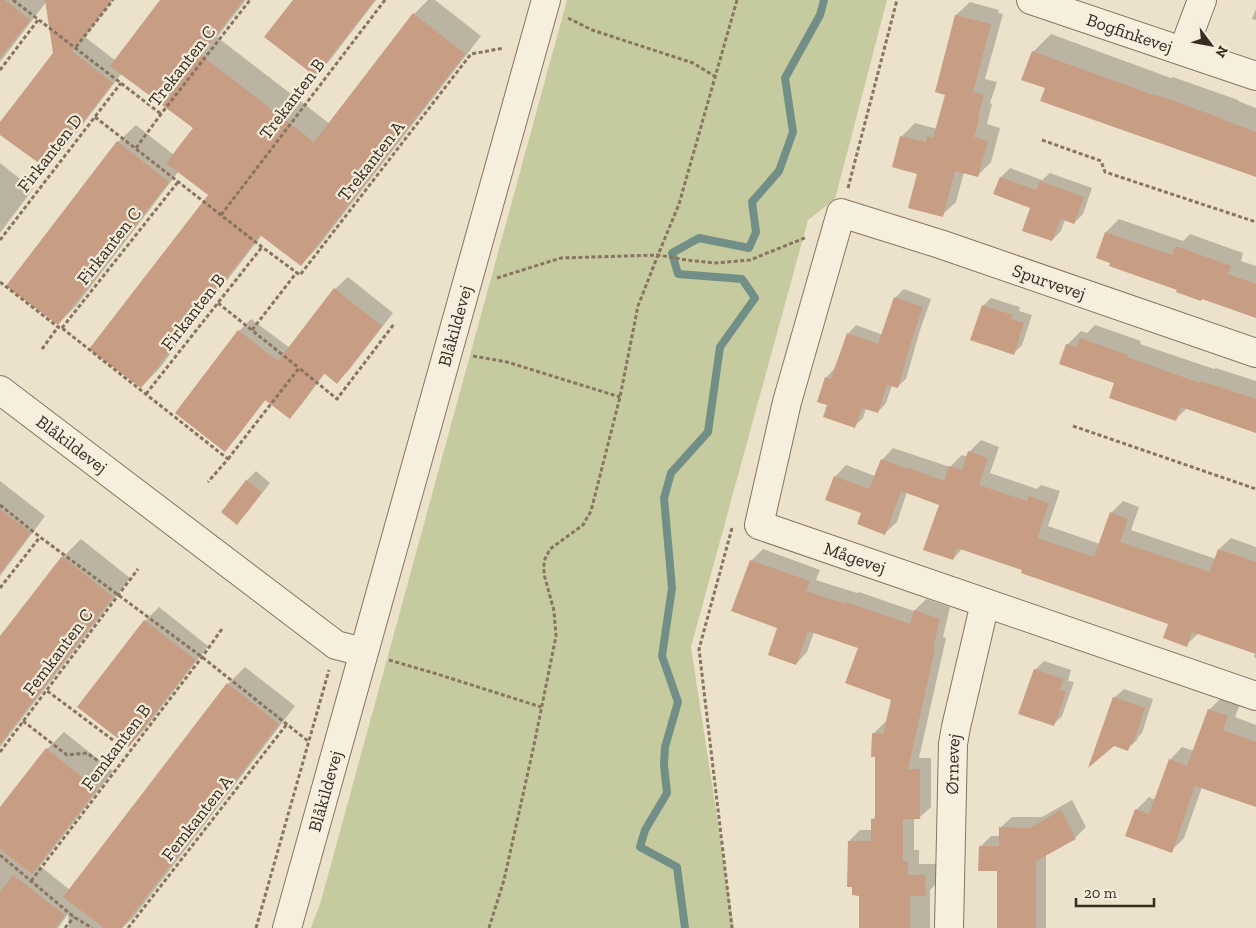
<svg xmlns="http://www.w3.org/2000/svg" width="1256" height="928" font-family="'Zilla Slab',serif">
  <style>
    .green { fill: #c6ca9f }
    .shadow { fill: #0003 }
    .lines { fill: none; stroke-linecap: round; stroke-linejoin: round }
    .stream { stroke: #728f87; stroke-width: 8 }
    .building { fill: #c79e84 }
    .minor-casing { stroke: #887460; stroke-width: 30 }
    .path { stroke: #887460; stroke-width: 3; stroke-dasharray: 4 2.5; stroke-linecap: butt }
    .minor { stroke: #f7efde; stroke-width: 28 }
    .labels { text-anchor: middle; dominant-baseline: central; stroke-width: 4.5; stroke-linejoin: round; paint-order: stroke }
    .street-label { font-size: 18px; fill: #392d22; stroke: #f4ecda }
  </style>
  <rect width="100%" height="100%" fill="#ece1cb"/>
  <path class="green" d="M567,0H887L835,199L808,220L691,647L734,928H311L321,901Z"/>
  <g class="shadow">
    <path d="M0,0H45L47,1L0,62Z"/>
    <path d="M47,0H113L85,37L116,61L162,0H246L217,37L330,124L414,14L428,0H435L481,36L318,247L301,265L262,235L158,370L141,387L209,195L179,171L76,306L58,324L118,142L136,125L174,155L195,128L122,73L60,154L46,167L0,133V124L55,54Z"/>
    <path d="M294,0H376L330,60L316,74Z"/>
    <path d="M970,2L999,10L998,13L1003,14L985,79L997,82L990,103L992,104L987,124L1000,128L991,162L978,175L964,172L956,202L942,215L919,173L902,136L915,123L937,129L947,94L936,91L956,15Z"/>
    <path d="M1256,9V20L1252,19Z"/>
    <path d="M1051,34L1171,78L1173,77L1238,100V101L1256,108V176L1047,88L1033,52Z"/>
    <path d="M0,163L33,189L0,233Z"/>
    <path d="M1010,168L1042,180L1050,173L1092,188L1083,214L1074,223L1065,220L1061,231L1052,240L1031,208L1001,177Z"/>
    <path d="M1119,219L1183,241L1190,234L1243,253L1241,261L1256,266V316L1179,289L1098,258L1106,232Z"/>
    <path d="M348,277L393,313L349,370L337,382L325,373L302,404L290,417L266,399L237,437L225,450L239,331L251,319L290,348L335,289Z"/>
    <path d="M904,289L931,299L920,330L906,379L897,387L892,385L886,403L878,412L866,408L863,418L855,426L829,404L826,378L834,369L848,334L856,325L883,335L895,298Z"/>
    <path d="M991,298L1020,307L1019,311L1032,315L1022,345L1014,353L983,306Z"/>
    <path d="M1095,325L1141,341L1140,344L1214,369L1216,368L1256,381V432L1187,408L1176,419L1116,383L1067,345L1081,331L1087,333Z"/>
    <path d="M981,440L999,447L990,473L1037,489L1041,485L1060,491L1048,526L1100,544L1111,513L1123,501L1139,507L1131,530L1216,559L1219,549L1231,538L1256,547V658L1254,657L1255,653L1199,633L1186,645L1170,623L963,548L953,559L940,504L907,492L897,522L885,533L862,512L835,477L846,465L875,476L882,460L893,448L950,467L962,455L968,457L969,452Z"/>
    <path d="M256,471L270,483L246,514L237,523L247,480Z"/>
    <path d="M0,481L45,516L0,576Z"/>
    <path d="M81,539L130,578L0,747V638L63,557Z"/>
    <path d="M763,549L820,570L816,580L857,593L859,592L914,611L926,599L950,607L943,637L946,638L919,758H931V807L919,818H914V850H919V864H936L937,883L930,890V928H860V894L849,841L860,830H872L873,819L876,816V756L873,734L885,722H887L892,699L859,647L814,632L807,652L796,664L778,627L733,611L752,560Z"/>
    <path d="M159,607L208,646L143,731L129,745L145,621Z"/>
    <path d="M1044,661L1071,670L1068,681L1074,682L1062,716L1053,725L1035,670Z"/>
    <path d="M245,667L295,706L133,918L122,928H69L68,914L58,928H0V810L47,749L64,732L113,771L40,866L70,890L228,684Z"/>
    <path d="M1124,689L1153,699L1142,733L1138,737L1137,740L1127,749L1114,698Z"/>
    <path d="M1222,697L1240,704L1235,717L1256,725V806L1202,787L1184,838L1171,851L1136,810L1149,797L1156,800L1170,760L1182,747L1194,751L1209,710Z"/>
    <path d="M1072,800L1086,827L1075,838L1046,854V928H998L999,870L980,847L991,836H1000L1001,827L1012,817H1042Z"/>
  </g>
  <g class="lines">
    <path class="stream" d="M685,928L677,867L640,847L645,830L667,793L664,765L665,747L678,702L662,656L672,588L664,498L671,473L708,432L720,347L755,298L742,279L678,274L672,253L699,238L749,248L756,232L752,202L779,171L793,132L785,78L820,15L824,0"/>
  </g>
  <g class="building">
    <path d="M0,0H5L30,20L0,58Z"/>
    <path d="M45,0H111L72,51L113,83L47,169L0,135V122L53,53Z"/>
    <path d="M160,0H243L201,55L314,142L413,13L465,54L301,266L260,235L141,388L89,349L208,195L166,163L193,128L110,66Z"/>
    <path d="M293,0H375L316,76L312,72L311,73L264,37Z"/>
    <path d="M955,15L991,24L973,92L984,95L978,116L980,117L974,137L988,141L978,177L955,171L943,217L908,208L917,174L892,167L900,136L926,142L927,136L933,138L945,95L935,92Z"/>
    <path d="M1032,51L1153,95L1154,94L1160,96L1221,118V119L1256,132V177L1040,101L1045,88L1021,80Z"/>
    <path d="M117,141L169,182L58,325L6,286Z"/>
    <path d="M1000,177L1036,190L1040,181L1084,197L1074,224L1061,219L1052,241L1022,231L1030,208L993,194Z"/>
    <path d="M1105,232L1172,255L1176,246L1231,266L1228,274L1256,284V318L1202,299L1201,301L1176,292L1177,290L1109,266L1110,263L1096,258Z"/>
    <path d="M334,288L382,326L337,384L324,373L290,419L265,400L225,452L175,413L238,330L278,361Z"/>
    <path d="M894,297L923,307L912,339L898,388L887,385L878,413L862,408L855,428L823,417L827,405L817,402L825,377L831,379L847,333L878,344Z"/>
    <path d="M982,305L1013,315L1011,319L1024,323L1014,355L970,340Z"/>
    <path d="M1080,338L1128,355L1127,357L1200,383L1201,381L1256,399V433L1181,407L1176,421L1109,398L1114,383L1059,364L1066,344L1077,347Z"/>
    <path d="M968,451L988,458L979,485L1027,501L1028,496L1049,503L1037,538L1094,557L1110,512L1128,519L1120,542L1210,572L1218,549L1256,562V654L1192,632L1187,647L1163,638L1168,624L1021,573L1022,570L957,548L953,560L923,550L939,505L901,491L885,535L857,524L861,513L825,500L834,476L869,489L881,459L908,469L909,468L944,481L949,466L962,470Z"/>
    <path d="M246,480L262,492L237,525L221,512Z"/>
    <path d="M0,509L31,533L0,573Z"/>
    <path d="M62,556L113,597L0,744V636Z"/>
    <path d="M750,560L810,581L806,591L846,604V602L910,624L914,610L940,619L933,649H935L908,769H920V819H903V861H908V875H925L926,896H910V928H859V896L852,895V887H847L848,841H871V819H875V757H871L872,733L883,734L891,700L845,683L858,648L808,631L796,665L768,655L777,628L731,611Z"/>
    <path d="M144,620L196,660L129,747L77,707Z"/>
    <path d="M1034,669L1063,679L1060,690L1066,692L1054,726L1018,714Z"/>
    <path d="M227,683L279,724L122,928H104L63,897Z"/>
    <path d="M1113,697L1145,708L1133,744L1131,743L1128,751L1114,746L1088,768Z"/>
    <path d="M1208,709L1228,716L1223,730L1256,742V807L1195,786L1172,853L1125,836L1135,809L1149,814L1169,759L1187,766Z"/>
    <path d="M46,748L97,789L32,874L0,849V807Z"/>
    <path d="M1061,810L1076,839L1036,861V928H997V871H978L979,846H999V827L1030,828Z"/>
    <path d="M13,875L65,915L55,928H0V892Z"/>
  </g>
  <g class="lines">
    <g class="minor-casing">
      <g id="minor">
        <path id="s1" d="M1031,0L1256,76"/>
        <path d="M1183,51L1202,0"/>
        <path id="s2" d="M1256,353L940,244L841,213L787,402L759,525L1256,696"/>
        <path id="s3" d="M0,390L336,645L363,652"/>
        <path id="s4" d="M287,928L546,0"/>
        <path id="s5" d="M949,928L953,744L956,727L985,603"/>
      </g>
    </g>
    <g class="path">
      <path d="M13,0L161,114"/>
      <path d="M568,18L592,30L693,63L716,77"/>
      <path d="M76,47L113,0"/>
      <path d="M0,70L38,20"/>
      <path d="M95,117L262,247L300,275L471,54L504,48"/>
      <path d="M1042,140L1101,161L1105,172L1256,222"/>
      <path d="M136,148L161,114L250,0"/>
      <path d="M848,188L897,0"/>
      <path d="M221,215L385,0"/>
      <path d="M0,240L121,83"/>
      <path d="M497,278L561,258L658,255L686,260L715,263L750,260L807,237"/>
      <path d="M0,282L58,327L62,328L228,459L208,482"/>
      <path d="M218,303L299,368"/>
      <path d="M62,328L178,182"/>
      <path d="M252,330L297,272"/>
      <path d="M42,349L58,327"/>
      <path d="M473,356L507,362L620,397"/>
      <path d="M146,394L262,247"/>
      <path d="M1073,426L1256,489"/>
      <path d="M228,459L299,368L337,399L394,324"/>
      <path d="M0,505L40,537L202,657L308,741"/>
      <path d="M732,528L699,649L732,928"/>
      <path d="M0,588L40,537"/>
      <path d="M389,660L437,674L541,707"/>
      <path d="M23,721L67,755L87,753L101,763L117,743L46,690"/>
      <path d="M0,752L138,569"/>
      <path d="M0,855L74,917L92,928"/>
      <path d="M31,881L202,657L222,629"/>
      <path d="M65,928L74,917"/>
      <path d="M128,928L287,724"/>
      <path d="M256,928L329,670"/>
      <path d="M489,928L504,880L534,745L556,636L554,611L544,574V561L550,549L583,525L591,511L620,397L638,306L658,255L679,204L737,0"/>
    </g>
    <use href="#minor" class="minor"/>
  </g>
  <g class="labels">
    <g class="street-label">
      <text stroke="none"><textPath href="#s1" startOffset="104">Bogfinkevej</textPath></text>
      <text transform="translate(182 66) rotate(-52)">Trekanten C</text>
      <text transform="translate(292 99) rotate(-53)">Trekanten B</text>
      <text transform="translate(50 153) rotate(-52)">Firkanten D</text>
      <text transform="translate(371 161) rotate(-52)">Trekanten A</text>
      <text transform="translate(109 246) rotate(-52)">Firkanten C</text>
      <text transform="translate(1049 282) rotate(19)">Spurvevej</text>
      <text transform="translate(193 312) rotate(-52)">Firkanten B</text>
      <text stroke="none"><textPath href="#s4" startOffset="625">Blåkildevej</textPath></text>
      <text stroke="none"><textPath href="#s3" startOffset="90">Blåkildevej</textPath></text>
      <text stroke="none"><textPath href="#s2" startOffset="862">Mågevej</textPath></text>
      <text transform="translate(58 652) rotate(-53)">Femkanten C</text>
      <text transform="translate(116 747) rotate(-53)">Femkanten B</text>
      <text stroke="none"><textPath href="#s5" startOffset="164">Ørnevej</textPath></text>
      <text stroke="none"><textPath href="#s4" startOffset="142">Blåkildevej</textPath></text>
      <text transform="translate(197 818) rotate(-52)">Femkanten A</text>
    </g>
  </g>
  <g transform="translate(1211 45) rotate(122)" stroke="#f4ecda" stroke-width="4" paint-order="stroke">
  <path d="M0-4L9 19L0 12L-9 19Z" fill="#392d22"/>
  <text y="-8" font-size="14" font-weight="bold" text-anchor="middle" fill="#392d22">N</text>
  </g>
  <path d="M1076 898v8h78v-8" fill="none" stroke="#392d22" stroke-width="2.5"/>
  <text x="1084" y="898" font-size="15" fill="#392d22" stroke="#f4ecda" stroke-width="4" paint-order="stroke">20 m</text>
</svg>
